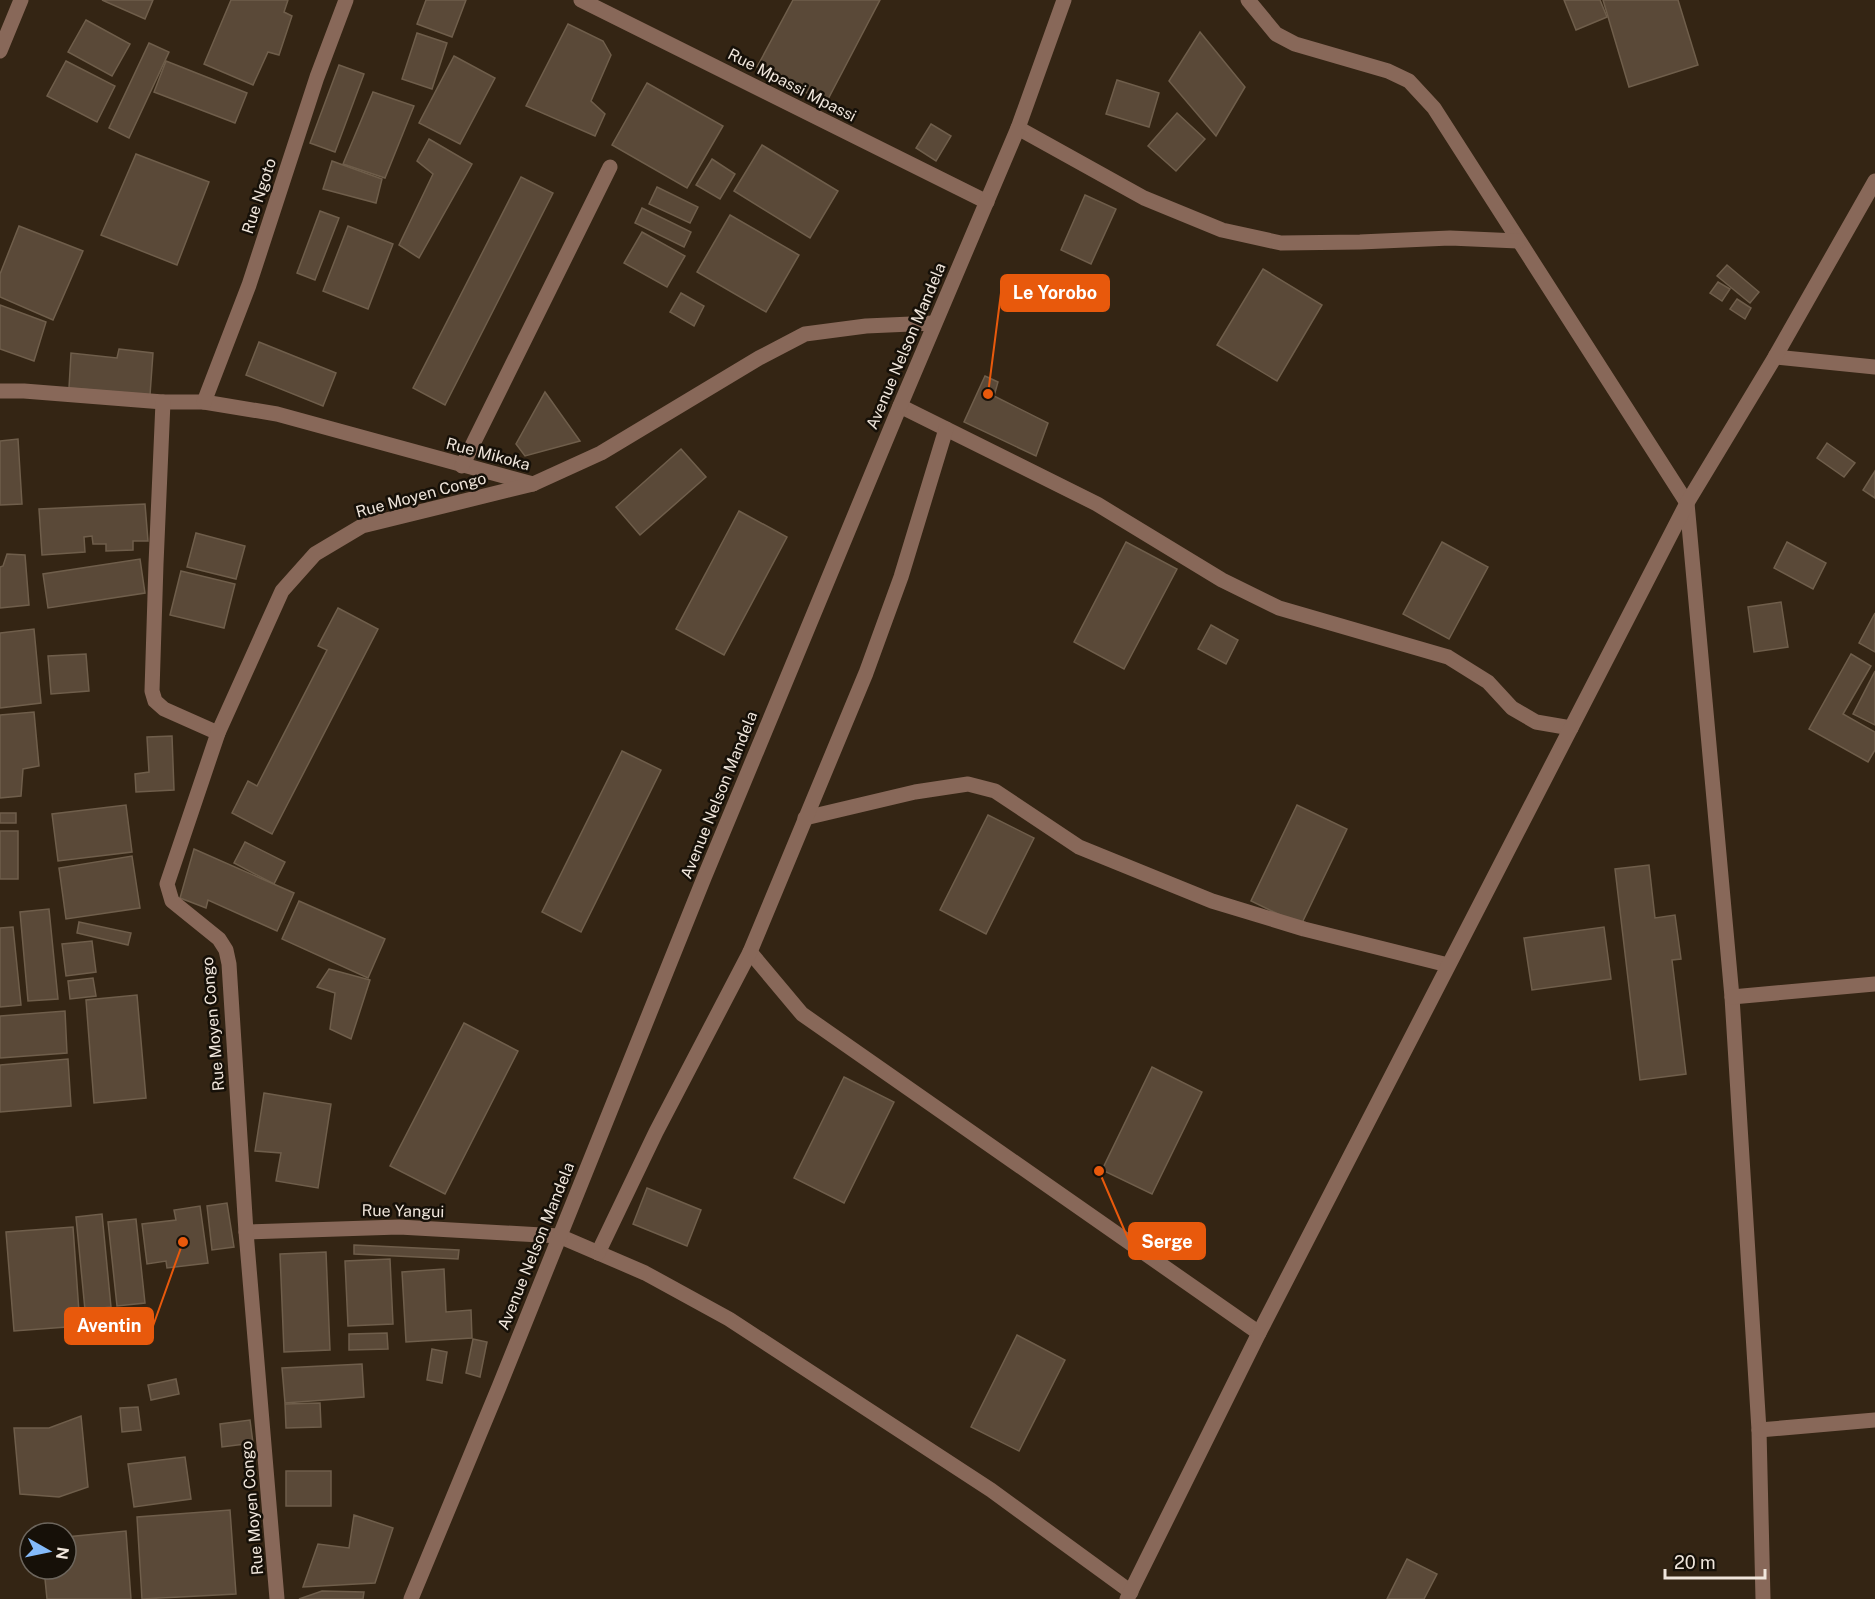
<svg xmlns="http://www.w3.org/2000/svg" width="1875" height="1599" font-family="'Public Sans',sans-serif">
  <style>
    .building { fill: #5a4938; stroke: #6f5e4b; stroke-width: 1.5 }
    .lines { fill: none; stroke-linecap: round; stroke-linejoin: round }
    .minor { stroke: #886859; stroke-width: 15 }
    .labels { text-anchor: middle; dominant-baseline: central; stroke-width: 5; stroke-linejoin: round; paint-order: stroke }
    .street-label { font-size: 16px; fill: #f0e6dc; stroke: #161008 }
    .leader { fill: none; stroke: #e8590c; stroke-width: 2 }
    .callout-dot { fill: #e8590c; stroke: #161008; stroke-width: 2 }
    .callout { fill: #e8590c; stroke: #e8590c; stroke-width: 2 }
    .callout-label { font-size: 18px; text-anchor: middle; font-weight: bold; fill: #fff }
  </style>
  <rect width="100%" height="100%" fill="#342514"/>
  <g class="building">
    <path d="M102,0H153L145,19Z"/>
    <path d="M231,0H288L284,12L292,16L279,55L268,52L253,85L204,64Z"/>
    <path d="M426,0H466L452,37L417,24Z"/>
    <path d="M793,0H880L826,103L757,67Z"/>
    <path d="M1564,0H1600L1607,17L1576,30Z"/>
    <path d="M1603,0H1678L1698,65L1629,87Z"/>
    <path d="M86,20L130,44L112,76L68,52Z"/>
    <path d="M568,24L603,41L611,55L591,101L605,114L595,136L526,106Z"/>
    <path d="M1200,32L1245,87L1216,136L1169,81Z"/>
    <path d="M417,33L447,43L432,89L402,79Z"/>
    <path d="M149,43L169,52L129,138L109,128Z"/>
    <path d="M454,56L495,78L460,144L419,123Z"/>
    <path d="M66,61L115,86L97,122L47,96Z"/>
    <path d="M166,61L247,93L235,123L154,92Z"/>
    <path d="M339,65L364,74L335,152L310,143Z"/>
    <path d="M1117,80L1159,93L1149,127L1106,114Z"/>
    <path d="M647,83L723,126L687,188L612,145Z"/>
    <path d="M373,92L414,106L385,178L343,164Z"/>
    <path d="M1177,113L1205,139L1176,171L1148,146Z"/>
    <path d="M931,124L951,136L936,161L916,148Z"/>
    <path d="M429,139L472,164L419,258L399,245L433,174L417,161Z"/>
    <path d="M762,145L838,191L810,238L734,191Z"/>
    <path d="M136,154L209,182L177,265L101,235Z"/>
    <path d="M712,159L735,174L720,199L696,185Z"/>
    <path d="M332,161L382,179L376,203L323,189Z"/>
    <path d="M521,177L553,193L445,405L413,388Z"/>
    <path d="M657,187L698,207L690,223L649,204Z"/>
    <path d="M1085,195L1116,209L1091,264L1061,250Z"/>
    <path d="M642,208L691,232L684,247L635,223Z"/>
    <path d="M320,211L339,218L315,280L297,273Z"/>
    <path d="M730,215L799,255L766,312L697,272Z"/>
    <path d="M19,226L83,251L53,320L0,297V274Z"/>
    <path d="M348,226L393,244L368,309L323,291Z"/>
    <path d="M642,232L685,256L667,287L624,263Z"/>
    <path d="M1727,265L1759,292L1750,303L1717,276Z"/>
    <path d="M1263,269L1322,305L1277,381L1217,345Z"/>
    <path d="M1718,282L1730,289L1722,301L1710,293Z"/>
    <path d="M681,293L704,306L694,326L670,312Z"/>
    <path d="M1737,299L1751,308L1745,319L1730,309Z"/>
    <path d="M0,305L46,322L34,361L0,349Z"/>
    <path d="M259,342L336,373L323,406L246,375Z"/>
    <path d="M119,349L153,353L150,395L69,388L71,353L117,358Z"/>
    <path d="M985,376L998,382L994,396L1048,423L1036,456L964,422Z"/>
    <path d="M545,392L580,441L525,456L516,444Z"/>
    <path d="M18,439L22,504L0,505V441Z"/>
    <path d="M1827,443L1855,463L1844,477L1817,458Z"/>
    <path d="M681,449L706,477L640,535L616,507Z"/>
    <path d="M1875,471V498L1863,490Z"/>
    <path d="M145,504L148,541H133V550L106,551V544H93L92,536L84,537L85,552L42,555L39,509Z"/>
    <path d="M739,511L787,537L724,655L676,629Z"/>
    <path d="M196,533L245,546L236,579L187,567Z"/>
    <path d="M1126,542L1177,569L1124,669L1074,642Z"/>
    <path d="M1442,542L1488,567L1449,639L1403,614Z"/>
    <path d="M1787,542L1826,563L1813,589L1774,568Z"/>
    <path d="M7,554L25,555L29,605L0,608V567L3,566Z"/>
    <path d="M140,559L145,593L48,608L43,574Z"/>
    <path d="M181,571L235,584L224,628L170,615Z"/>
    <path d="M1781,602L1788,647L1754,652L1748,607Z"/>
    <path d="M338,608L378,629L272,834L232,813L248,781L257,786L327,650L318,646Z"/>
    <path d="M1875,613V652L1859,643Z"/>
    <path d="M1211,625L1238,640L1226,664L1198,649Z"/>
    <path d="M34,629L41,703L0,708V633Z"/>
    <path d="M86,654L89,691L51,694L48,656Z"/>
    <path d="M1851,654L1871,666L1843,714L1875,732V750L1868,762L1809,729Z"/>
    <path d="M1875,671V725L1853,714Z"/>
    <path d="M34,712L39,766L23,769L21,796L0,798V715Z"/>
    <path d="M172,736L174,790L136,792L135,774L149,772L147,737Z"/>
    <path d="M622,751L661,770L581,932L542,912Z"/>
    <path d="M126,805L132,852L58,861L52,814Z"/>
    <path d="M1297,805L1347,829L1301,925L1251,901Z"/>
    <rect x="0" y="813" width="16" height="10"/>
    <path d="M988,815L1034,838L986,934L940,910Z"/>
    <rect x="0" y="831" width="18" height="48"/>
    <path d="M245,842L285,862L274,884L234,863Z"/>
    <path d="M194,849L294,893L277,931L208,900L206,908L180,898Z"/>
    <path d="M132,856L140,908L66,919L59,868Z"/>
    <path d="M1649,865L1655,918L1675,915L1681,959L1672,960L1686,1074L1640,1080L1615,869Z"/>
    <path d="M299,901L385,939L368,978L282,939Z"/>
    <path d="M49,909L58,999L28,1001L20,912Z"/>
    <path d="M79,922L131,933L128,945L77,933Z"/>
    <path d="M13,927L21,1005L0,1007V928Z"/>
    <path d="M1604,927L1611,979L1532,990L1524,938Z"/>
    <path d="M92,941L96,972L66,976L62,944Z"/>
    <path d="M329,969L370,980L351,1039L330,1029L335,993L317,987Z"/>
    <path d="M93,978L96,996L70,999L68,981Z"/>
    <path d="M137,995L146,1098L94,1103L86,1000Z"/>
    <path d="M65,1011L67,1053L0,1058V1016Z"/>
    <path d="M464,1023L518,1051L445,1194L390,1166Z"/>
    <path d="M68,1059L71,1106L0,1112V1065Z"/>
    <path d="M1152,1067L1202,1092L1152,1194L1102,1170Z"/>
    <path d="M844,1077L894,1102L844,1203L794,1178Z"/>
    <path d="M264,1093L331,1104L318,1188L276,1181L281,1153L255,1151Z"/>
    <path d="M647,1188L701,1210L687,1246L633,1224Z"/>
    <path d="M227,1203L234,1247L212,1250L207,1206Z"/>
    <path d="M200,1206L208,1263L167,1268L166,1261L147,1264L142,1224L176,1220L174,1210Z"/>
    <path d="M102,1214L111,1307L85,1310L76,1217Z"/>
    <path d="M136,1219L145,1303L117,1306L108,1222Z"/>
    <path d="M73,1227L80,1326L14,1331L6,1232Z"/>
    <path d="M354,1245L459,1250L458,1259L354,1254Z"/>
    <path d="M326,1252L330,1350L284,1352L280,1254Z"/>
    <path d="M390,1259L393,1324L348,1326L345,1261Z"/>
    <path d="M444,1269L446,1312L471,1310L472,1338L406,1342L402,1272Z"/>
    <path d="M387,1333L388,1349L349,1350V1334Z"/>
    <path d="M1017,1335L1065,1360L1019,1451L971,1427Z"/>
    <path d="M473,1339L487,1342L480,1377L466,1373Z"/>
    <path d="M432,1349L447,1352L442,1383L427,1380Z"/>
    <path d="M362,1364L364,1397L285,1403L282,1368Z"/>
    <path d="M176,1379L179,1394L151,1400L148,1385Z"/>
    <path d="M320,1403L321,1427L286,1428L285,1404Z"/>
    <path d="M138,1407L141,1430L122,1432L120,1408Z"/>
    <path d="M81,1416L88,1487L59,1497L20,1494L14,1428H49Z"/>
    <path d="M250,1420L253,1443L222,1447L220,1424Z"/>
    <path d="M185,1457L191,1499L134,1507L128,1464Z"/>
    <rect x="286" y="1471" width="45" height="35"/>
    <path d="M230,1510L236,1594L142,1599L137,1517Z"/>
    <path d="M354,1515L393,1528L375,1583L303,1587L318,1544L349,1548Z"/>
    <path d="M126,1531L131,1599H47L44,1569H66V1537Z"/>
    <path d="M1407,1559L1437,1574L1424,1599H1387Z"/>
    <path d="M322,1591L364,1592L363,1599H299Z"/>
  </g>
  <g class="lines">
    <g class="minor">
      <path d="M581,0L987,202"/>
      <path d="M1248,0L1276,34L1295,44L1388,71L1409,81L1434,108L1687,503L1732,997L1759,1430L1763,1599"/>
      <path d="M0,51L21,0"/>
      <path d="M1018,128L1144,198L1222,230L1281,243L1360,242L1450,238L1518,241"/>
      <path d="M1775,357L1875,367"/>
      <path d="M0,391H24L163,402H204L277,414L533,484L601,453L759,358L805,334L866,326L934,323"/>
      <path d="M163,402L156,564L152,691L155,701L164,709L218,733"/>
      <path d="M204,402L249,285L317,77L346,0"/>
      <path d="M900,406L1097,504L1222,580L1279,608L1448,657L1488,682L1512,708L1536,722L1571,728"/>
      <path d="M462,466L610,167"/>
      <path d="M805,818L915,792L968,784L995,791L1079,847L1212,901L1304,929L1448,965"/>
      <path d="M750,952L802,1014L1259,1333"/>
      <path d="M1732,997L1875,984"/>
      <path d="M246,1232L399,1227L559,1236L645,1273L729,1319L991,1490L1131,1592"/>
      <path d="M598,1253L656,1132L750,952L866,673L901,577L946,429"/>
      <path d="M1759,1430L1875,1420"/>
      <path d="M277,1599L246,1232L229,964L226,950L219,939L172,901L167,884L218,733L282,591L315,554L362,526L533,484"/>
      <path d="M411,1599L499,1387L704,878L900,406L1018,128L1064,0"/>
      <path d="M1127,1599L1259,1333L1687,503L1775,357L1875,181"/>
    </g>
  </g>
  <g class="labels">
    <g class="street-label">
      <text transform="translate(792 85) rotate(27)">Rue Mpassi Mpassi</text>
      <text transform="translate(259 196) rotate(-72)">Rue Ngoto</text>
      <text transform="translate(906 346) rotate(-67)">Avenue Nelson Mandela</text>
      <text transform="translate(488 454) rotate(15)">Rue Mikoka</text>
      <text transform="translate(421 495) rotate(-15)">Rue Moyen Congo</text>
      <text transform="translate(719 795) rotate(-68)">Avenue Nelson Mandela</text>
      <text transform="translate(213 1024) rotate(-95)">Rue Moyen Congo</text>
      <text transform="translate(403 1211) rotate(1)">Rue Yangui</text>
      <text transform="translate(536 1246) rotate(-68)">Avenue Nelson Mandela</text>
      <text transform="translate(252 1508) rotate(-95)">Rue Moyen Congo</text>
    </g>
  </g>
  <path class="leader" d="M988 394L1001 293M1099 1171L1129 1241M183 1242L153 1326"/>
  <g class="callout-dot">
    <circle cx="988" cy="394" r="6"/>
    <circle cx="1099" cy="1171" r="6"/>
    <circle cx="183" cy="1242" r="6"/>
  </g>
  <g class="callout">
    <rect x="1001" y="275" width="108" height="36" rx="6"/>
    <rect x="1129" y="1223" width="76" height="36" rx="6"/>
    <rect x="65" y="1308" width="88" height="36" rx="6"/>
  </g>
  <g class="callout-label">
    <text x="1055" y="299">Le Yorobo</text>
    <text x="1167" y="1248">Serge</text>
    <text x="109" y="1332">Aventin</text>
  </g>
  <g transform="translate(48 1551) rotate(99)"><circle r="28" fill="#161008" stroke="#6d665d" stroke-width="1.5"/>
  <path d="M0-4.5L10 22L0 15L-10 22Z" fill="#84bbfb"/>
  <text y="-9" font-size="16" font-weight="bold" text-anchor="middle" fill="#f0e6dc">N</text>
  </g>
  <path d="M1665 1569v9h100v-9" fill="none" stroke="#f0e6dc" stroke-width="3"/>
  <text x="1674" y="1569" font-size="18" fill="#f0e6dc" stroke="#161008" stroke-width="4.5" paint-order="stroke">20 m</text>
</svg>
